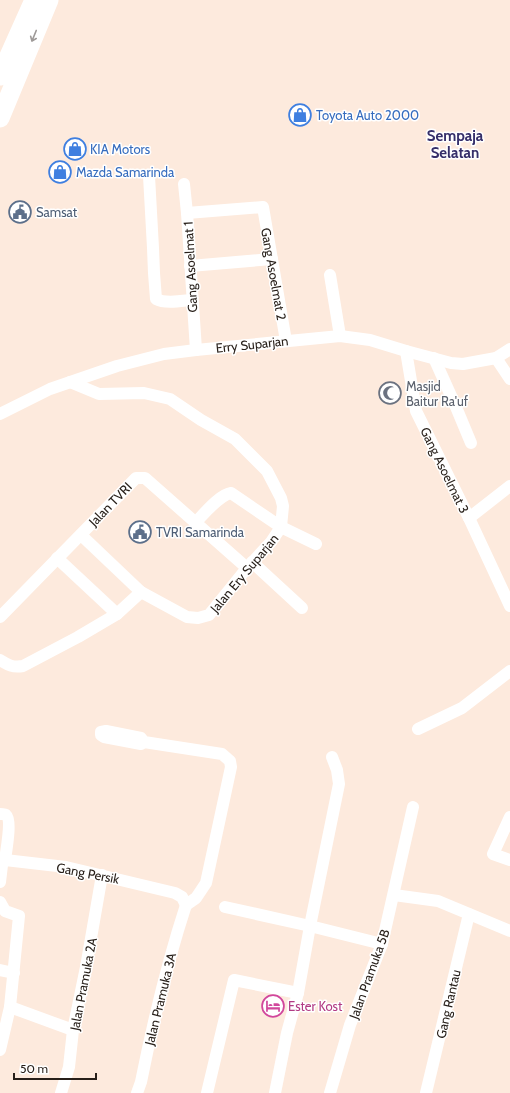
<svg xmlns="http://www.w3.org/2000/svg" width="510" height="1093" font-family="Cabin,sans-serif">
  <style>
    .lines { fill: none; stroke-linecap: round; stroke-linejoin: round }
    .street { stroke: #fff; stroke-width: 12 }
    .primary { stroke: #fff; stroke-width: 19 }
    .oneway { stroke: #9e9a98 }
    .labels { text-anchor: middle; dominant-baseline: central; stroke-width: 3; stroke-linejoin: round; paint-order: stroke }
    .shop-label { font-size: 13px; fill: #366cbe; stroke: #fff; text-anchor: start }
    .service-label { font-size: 13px; fill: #4e5e75; stroke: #fff; text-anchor: start }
    .street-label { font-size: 13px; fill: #271f19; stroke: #fff }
    .worship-label { font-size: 13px; fill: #5b616d; stroke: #fff; text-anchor: start }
    .hotel-label { font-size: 13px; fill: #b23c85; stroke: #fff; text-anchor: start }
    .quarter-label { font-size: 15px; font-weight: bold; fill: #362f6a; stroke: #fff }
  </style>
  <rect width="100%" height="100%" fill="#fdeadd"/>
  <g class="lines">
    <g class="street">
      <path d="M149,176L153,248L154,273L156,299C165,304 181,301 191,300"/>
      <path d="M184,184L187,213L196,350"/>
      <path d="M187,213L263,207L286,341"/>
      <path d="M190,266L272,259"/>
      <path d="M330,275L340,336"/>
      <path d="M406,351L416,411L469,518L510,606"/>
      <path d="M434,358L456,407L471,443"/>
      <path d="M496,358L510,379"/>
      <path d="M0,414L50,389L117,366L164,354L196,350L340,336L370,340L406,351L451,363L463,364L496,358L510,349"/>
      <path d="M469,518L510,486"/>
      <path d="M195,523C204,514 219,495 231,493L281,527L316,544"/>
      <path d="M81,535L141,592"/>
      <path d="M57,558L117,614"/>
      <path d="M252,562L302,608"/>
      <path d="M0,617L136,478H145L247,568"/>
      <path d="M0,660C8,665 13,668 23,666L78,637L117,614L141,592L187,617L198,618L209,615L247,568L271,542L281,527L283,506L281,498L267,471L235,439L201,420L170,399L144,393L99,394L70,382"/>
      <path d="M418,729L462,708L510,671"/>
      <path d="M144,742L141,744L104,737L101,735V732L106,731L141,738L144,742L222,754L230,761L231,767L206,883L196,898L186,905"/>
      <path d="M0,814C2,814 5,814 6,815C12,820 6,852 5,860"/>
      <path d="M510,817L493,854L510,860"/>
      <path d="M0,882L2,865L5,860L66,867L175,893L182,897L186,905"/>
      <path d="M394,895L438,901L510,931"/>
      <path d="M0,902L5,911L19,916L10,1007L0,1050"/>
      <path d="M225,907L310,926L382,944"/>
      <path d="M0,970L14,973"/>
      <path d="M10,1007L73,1030"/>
      <path d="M61,1093L69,1067L73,1030L86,967L102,875"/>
      <path d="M137,1093L141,1082C153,1022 167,963 186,905"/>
      <path d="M207,1093L234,980L298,993"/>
      <path d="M275,1093L287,1033L298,993L310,926L339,784L337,770L332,757"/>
      <path d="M330,1093L350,1025L382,944L413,807"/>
      <path d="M426,1093L469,914"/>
    </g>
    <g class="primary">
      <path d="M0,76L34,0"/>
      <path d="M0,118L49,0"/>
    </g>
  </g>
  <defs><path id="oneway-shaft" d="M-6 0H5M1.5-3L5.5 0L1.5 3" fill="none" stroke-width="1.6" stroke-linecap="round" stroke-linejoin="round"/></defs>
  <use class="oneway" href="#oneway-shaft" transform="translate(34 36) rotate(112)"/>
  <defs>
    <g id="shop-ring" transform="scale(1.15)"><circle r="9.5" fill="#fff" stroke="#3f7fe0" stroke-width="1.5"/><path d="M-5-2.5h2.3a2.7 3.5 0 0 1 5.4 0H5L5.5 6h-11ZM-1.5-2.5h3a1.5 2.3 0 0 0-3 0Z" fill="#3f7fe0"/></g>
    <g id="civic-ring" transform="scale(1.15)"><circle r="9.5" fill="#fff" stroke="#5c6f8a" stroke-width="1.5"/><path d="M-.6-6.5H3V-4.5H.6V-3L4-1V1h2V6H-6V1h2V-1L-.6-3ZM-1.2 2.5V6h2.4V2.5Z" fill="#5c6f8a"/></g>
    <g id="mosque-ring" transform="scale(1.15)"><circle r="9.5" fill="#fff" stroke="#6b7280" stroke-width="1.5"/><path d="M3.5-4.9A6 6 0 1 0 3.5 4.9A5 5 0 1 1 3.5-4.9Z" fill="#6b7280"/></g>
    <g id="hotel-ring" transform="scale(1.15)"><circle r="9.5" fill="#fff" stroke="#d1479c" stroke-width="1.5"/><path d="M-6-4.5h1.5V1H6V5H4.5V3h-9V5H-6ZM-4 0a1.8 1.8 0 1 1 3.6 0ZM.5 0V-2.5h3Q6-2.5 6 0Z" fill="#d1479c"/></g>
  </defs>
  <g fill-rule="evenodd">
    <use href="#shop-ring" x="300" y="115"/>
    <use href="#shop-ring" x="75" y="149"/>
    <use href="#shop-ring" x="60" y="172"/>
    <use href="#civic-ring" x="20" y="212"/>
    <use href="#mosque-ring" x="390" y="393"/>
    <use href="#civic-ring" x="140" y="532"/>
    <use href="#hotel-ring" x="273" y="1006"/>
  </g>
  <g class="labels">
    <g class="shop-label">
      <text x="316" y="115">Toyota Auto 2000</text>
      <text x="90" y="149">KIA Motors</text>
      <text x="76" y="172">Mazda Samarinda</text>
    </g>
    <g class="service-label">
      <text x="36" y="212">Samsat</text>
      <text x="156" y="532">TVRI Samarinda</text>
    </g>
    <g class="street-label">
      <text transform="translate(190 267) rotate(-93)">Gang Asoelmat 1</text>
      <text transform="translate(274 274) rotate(80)">Gang Asoelmat 2</text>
      <text transform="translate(252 344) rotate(-6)">Erry Suparjan</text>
      <text transform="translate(445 470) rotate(64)">Gang Asoelmat 3</text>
      <text transform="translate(110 504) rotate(-46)">Jalan TVRI</text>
      <text transform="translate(244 573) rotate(-50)">Jalan Ery Suparjan</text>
      <text transform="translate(88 873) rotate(11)">Gang Persik</text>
      <text transform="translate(369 974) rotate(-70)">Jalan Pramuka 5B</text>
      <text transform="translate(83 984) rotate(-79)">Jalan Pramuka 2A</text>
      <text transform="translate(160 999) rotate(-76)">Jalan Pramuka 3A</text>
      <text transform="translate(448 1004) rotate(-77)">Gang Rantau</text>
    </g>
    <g class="worship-label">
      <text x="406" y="386">Masjid<tspan x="406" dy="15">Baitur Ra'uf</tspan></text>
    </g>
    <g class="hotel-label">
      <text x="288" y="1006">Ester Kost</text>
    </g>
    <g class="quarter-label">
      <text x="455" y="136">Sempaja<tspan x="455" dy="17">Selatan</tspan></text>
    </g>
  </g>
  <path d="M14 1073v6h82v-6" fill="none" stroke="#271f19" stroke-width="2"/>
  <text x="20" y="1073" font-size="12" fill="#271f19" stroke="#ffffff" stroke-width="3" paint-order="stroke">50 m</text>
</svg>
